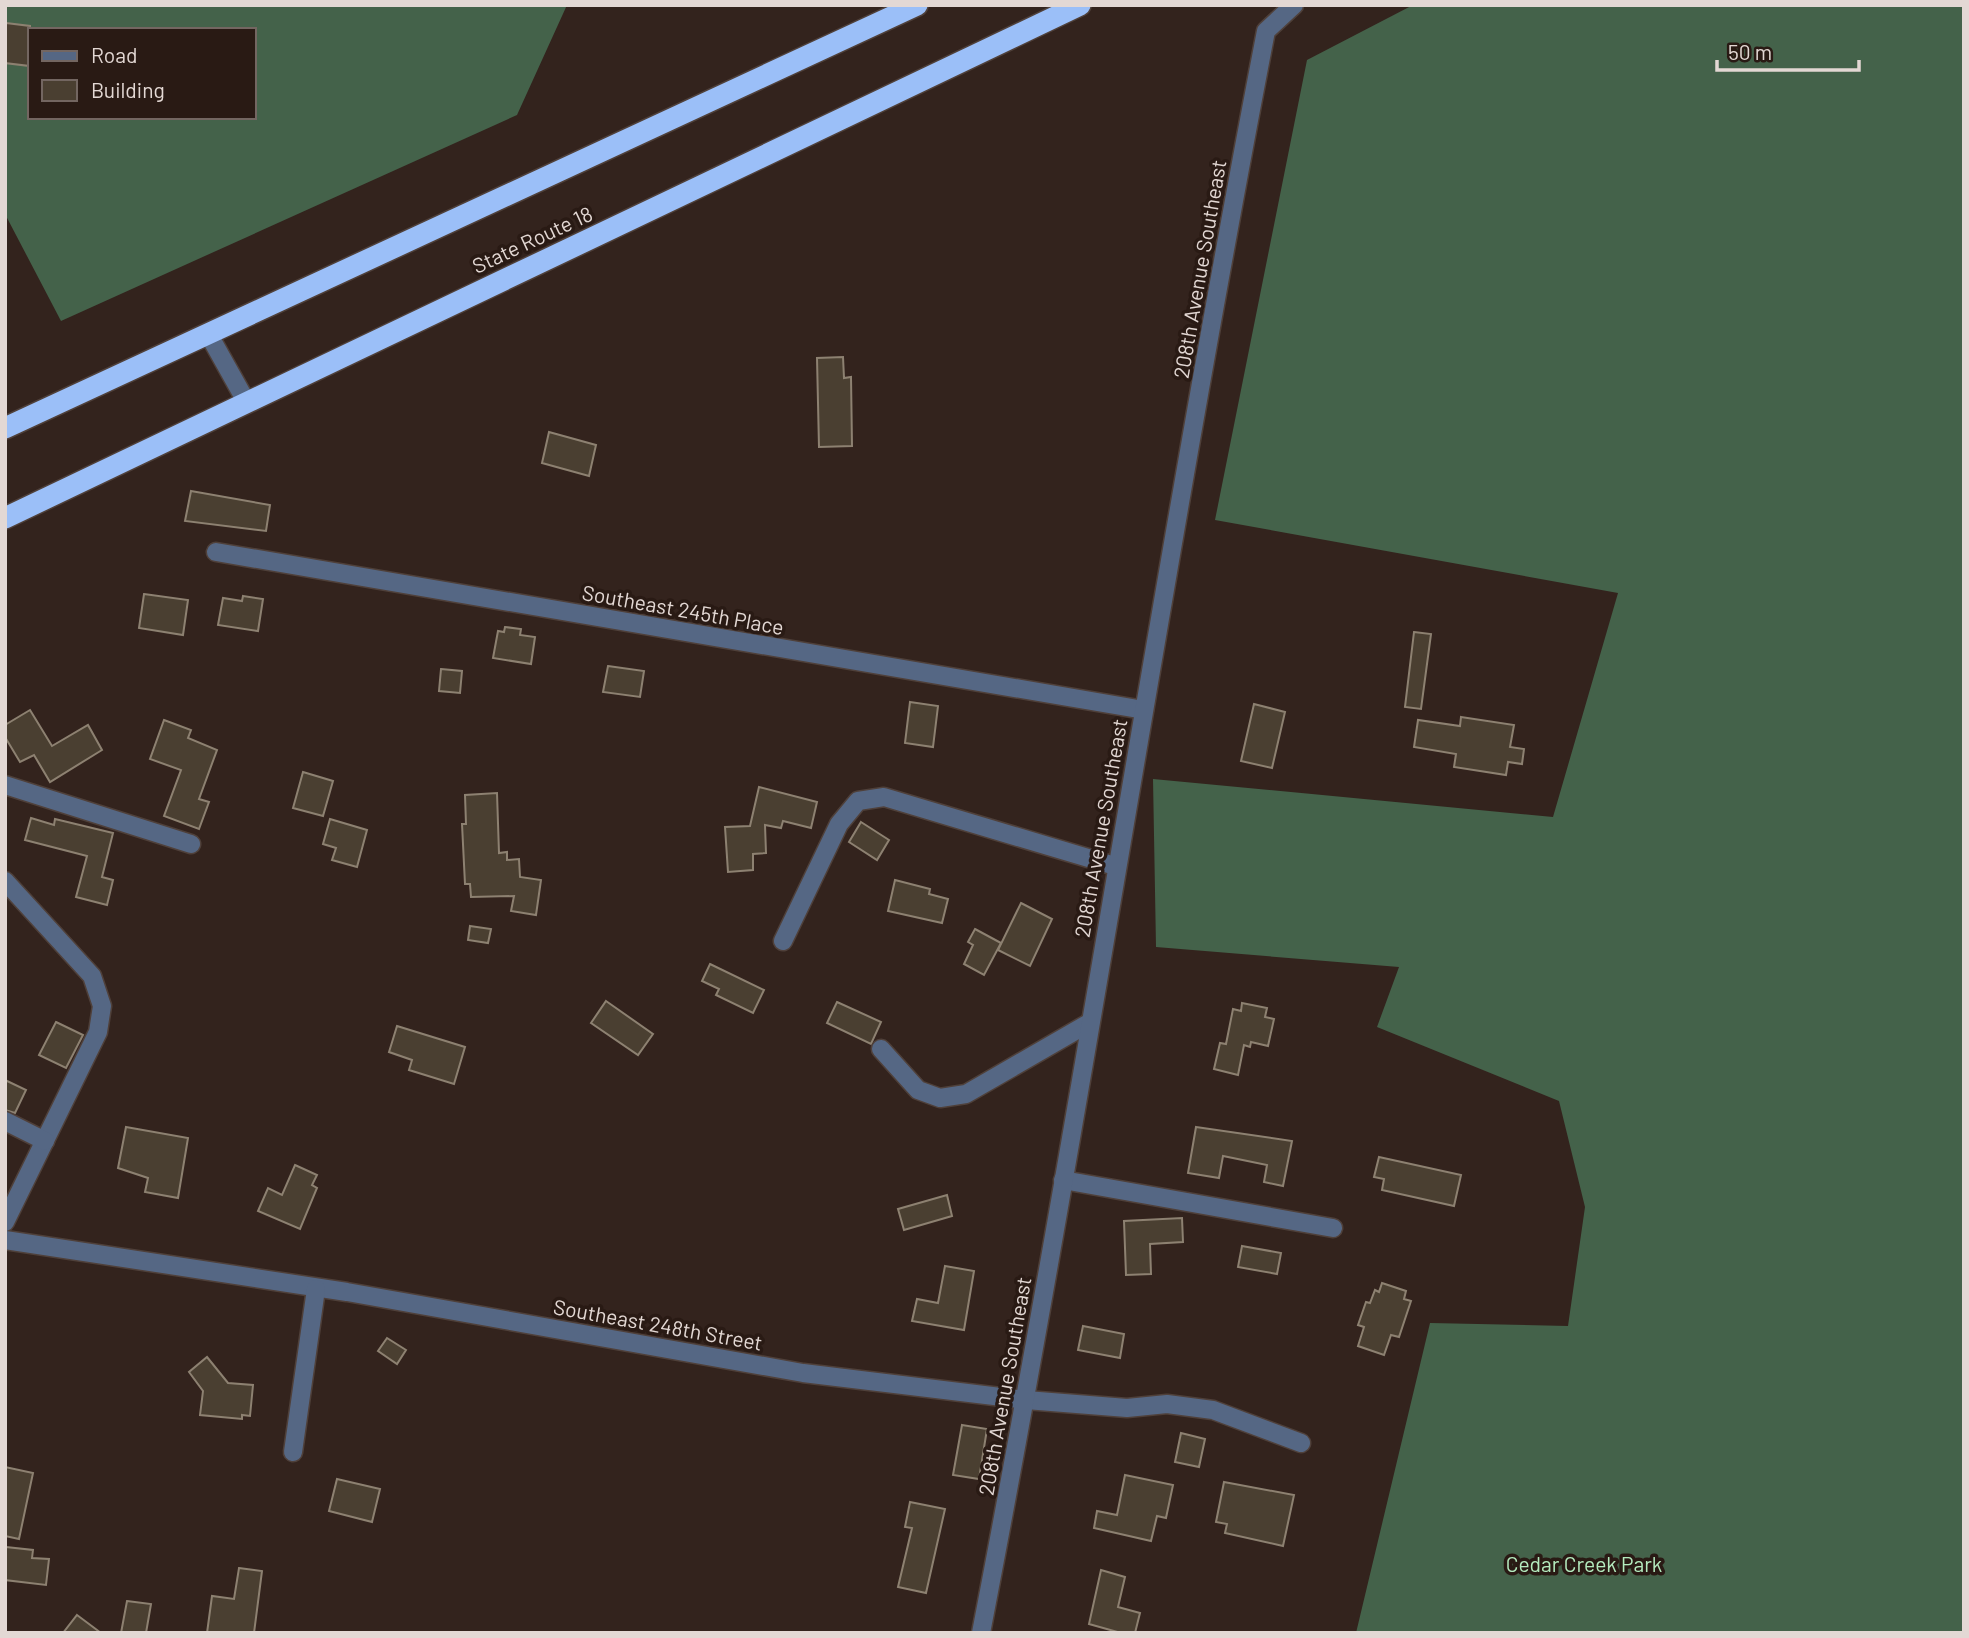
<svg xmlns="http://www.w3.org/2000/svg" width="1969" height="1638" font-family="Barlow,sans-serif">
  <style>
    .forest { fill: #44624a; fill-rule: evenodd }
    .building { fill: #4a3f31; stroke: #8d8171; stroke-width: 2 }
    .lines { fill: none; stroke-linecap: round; stroke-linejoin: round }
    .minor-casing { stroke: #4f403a; stroke-width: 21 }
    .highway-casing { stroke: #4f403a; stroke-width: 24 }
    .minor { stroke: #556784; stroke-width: 18 }
    .highway { stroke: #9bbff8; stroke-width: 21 }
    .labels { text-anchor: middle; dominant-baseline: central; stroke-width: 7; stroke-linejoin: round; paint-order: stroke }
    .street-label { font-size: 21px; fill: #e3d8d4; stroke: #291a14 }
    .park-label { font-size: 21px; fill: #b4ebbe; stroke: #291a14 }
  </style>
  <rect width="100%" height="100%" fill="#33231d"/>
  <g class="forest">
    <path d="M5,5H567L517,115L61,321L5,214ZM30,30H254V117H30Z"/>
    <path d="M1413,5H1964V1633H1356L1430,1323L1568,1326L1585,1207L1559,1101L1377,1027L1399,967L1156,947L1153,779L1553,817L1618,593L1215,520L1307,60Z"/>
  </g>
  <g class="building">
    <path d="M6,23L30,26V66L5,63Z"/>
    <path d="M843,357L844,378L851,377L852,446L819,447L817,358Z"/>
    <path d="M549,432L596,445L589,476L542,463Z"/>
    <path d="M191,491L270,505L266,531L185,521Z"/>
    <path d="M144,594L188,600L183,635L139,628Z"/>
    <path d="M243,596L263,599L258,631L218,625L223,598L242,601Z"/>
    <path d="M505,627L521,629L520,635L535,637L531,664L493,658L498,631L504,632Z"/>
    <path d="M1414,632L1431,634L1421,709L1405,707Z"/>
    <path d="M608,666L644,671L640,697L603,692Z"/>
    <path d="M441,669L462,671L460,693L439,691Z"/>
    <path d="M910,702L938,706L933,747L905,743Z"/>
    <path d="M1254,704L1285,712L1272,768L1241,761Z"/>
    <path d="M30,710L52,746L88,725L102,750L50,782L34,755L20,762L5,737V725Z"/>
    <path d="M1461,717L1514,725L1510,747L1524,749L1522,764L1508,762L1506,775L1454,767L1456,754L1414,747L1418,720L1460,726Z"/>
    <path d="M164,720L191,730L188,738L217,750L199,799L209,802L199,829L164,816L181,770L150,759Z"/>
    <path d="M303,772L333,781L323,816L293,808Z"/>
    <path d="M759,787L817,802L811,828L783,821L781,828L765,825L766,853L753,854V870L728,872L725,827L750,826Z"/>
    <path d="M497,793L499,853L507,852V860L519,859L520,877L541,880L536,915L511,911L514,896L471,897L470,884H465L462,824H466L465,795Z"/>
    <path d="M31,818L54,825L55,819L113,833L102,877L113,880L107,905L76,897L87,856L25,840Z"/>
    <path d="M330,819L367,830L357,867L332,860L336,848L323,844Z"/>
    <path d="M861,822L889,840L877,860L849,842Z"/>
    <path d="M895,880L930,889L929,894L948,899L942,923L888,911Z"/>
    <path d="M1021,903L1052,919L1030,966L998,950Z"/>
    <path d="M470,926L491,929L488,943L468,940Z"/>
    <path d="M975,929L1001,943L984,975L964,964L973,945L968,942Z"/>
    <path d="M710,964L764,990L753,1013L716,995L719,989L702,981Z"/>
    <path d="M606,1001L653,1034L638,1055L591,1023Z"/>
    <path d="M837,1002L881,1022L871,1044L827,1023Z"/>
    <path d="M1242,1003L1267,1008L1265,1017L1274,1019L1268,1046L1251,1042L1250,1047L1244,1045L1238,1075L1214,1069L1220,1043L1226,1044L1233,1009L1241,1011Z"/>
    <path d="M56,1022L83,1035L66,1068L39,1055Z"/>
    <path d="M397,1026L465,1047L454,1084L409,1070L412,1060L389,1052Z"/>
    <path d="M5,1080L26,1090L15,1113L5,1110Z"/>
    <path d="M126,1127L188,1138L178,1198L145,1192L148,1178L118,1168Z"/>
    <path d="M1196,1127L1292,1141L1283,1186L1264,1182L1267,1165L1223,1156L1219,1178L1188,1173Z"/>
    <path d="M1379,1157L1461,1175L1454,1206L1382,1190L1384,1179L1374,1177Z"/>
    <path d="M295,1165L317,1175L312,1185L317,1188L300,1229L258,1211L268,1188L282,1195Z"/>
    <path d="M947,1195L952,1216L904,1230L898,1209Z"/>
    <path d="M1182,1218L1183,1242L1150,1244L1151,1274L1126,1275L1124,1221Z"/>
    <path d="M1242,1246L1281,1253L1277,1274L1238,1267Z"/>
    <path d="M945,1266L974,1271L964,1330L912,1321L917,1299L938,1303Z"/>
    <path d="M1382,1283L1406,1291L1404,1299L1411,1301L1399,1337L1391,1335L1384,1355L1358,1346L1364,1327L1358,1325L1366,1302L1370,1303L1375,1290L1379,1292Z"/>
    <path d="M1083,1326L1124,1334L1120,1358L1078,1350Z"/>
    <path d="M387,1338L406,1350L397,1364L378,1351Z"/>
    <path d="M207,1357L228,1383L253,1385L250,1416L242,1415V1419L200,1415L203,1391L189,1372Z"/>
    <path d="M962,1425L987,1429L979,1479L953,1475Z"/>
    <path d="M1181,1433L1205,1439L1199,1467L1175,1462Z"/>
    <path d="M5,1467L33,1473L19,1539L5,1536Z"/>
    <path d="M1125,1475L1173,1485L1166,1518L1157,1516L1151,1541L1094,1528L1097,1511L1117,1515Z"/>
    <path d="M337,1479L380,1489L372,1522L329,1511Z"/>
    <path d="M1224,1482L1294,1495L1283,1546L1225,1533L1227,1524L1216,1522Z"/>
    <path d="M910,1502L945,1509L926,1593L898,1587L912,1528L905,1527Z"/>
    <path d="M6,1547L33,1550L32,1558L49,1559L46,1585L5,1580Z"/>
    <path d="M239,1568L262,1571L254,1633H207L212,1596L234,1599Z"/>
    <path d="M1101,1570L1125,1577L1118,1607L1140,1613L1135,1633H1121L1089,1624Z"/>
    <path d="M127,1601L151,1604L146,1633H121Z"/>
    <path d="M77,1615L101,1633H63Z"/>
  </g>
  <g class="lines">
    <g class="minor-casing">
      <g id="minor">
        <path d="M209,335L247,403"/>
        <path d="M216,552L1144,710"/>
        <path d="M5,785L191,844"/>
        <path d="M5,881L92,976L102,1006L98,1032L5,1222"/>
        <path d="M783,941L839,824L858,801L884,797L1115,866"/>
        <path d="M881,1049L918,1090L940,1098L966,1094L1089,1023"/>
        <path d="M5,1121L45,1141"/>
        <path d="M1063,1180L1333,1228"/>
        <path d="M5,1240L347,1292L803,1373L1026,1400L1127,1408L1167,1404L1213,1410L1301,1443"/>
        <path d="M293,1452L316,1289"/>
        <path d="M981,1633C1084,1100 1163,564 1266,31L1294,5"/>
      </g>
    </g>
    <g class="highway-casing">
      <g id="highway">
        <path d="M5,428L917,5"/>
        <path d="M5,518L1080,5"/>
      </g>
    </g>
    <use href="#minor" class="minor"/>
    <use href="#highway" class="highway"/>
  </g>
  <g class="labels">
    <g class="street-label">
      <text transform="translate(532 239) rotate(-25)">State Route 18</text>
      <text transform="translate(1199 269) rotate(-80)">208th Avenue Southeast</text>
      <text transform="translate(683 609) rotate(10)">Southeast 245th Place</text>
      <text transform="translate(1100 828) rotate(-80)">208th Avenue Southeast</text>
      <text transform="translate(658 1324) rotate(10)">Southeast 248th Street</text>
      <text transform="translate(1004 1386) rotate(-80)">208th Avenue Southeast</text>
    </g>
    <g class="park-label">
      <text x="1584" y="1563">Cedar Creek Park</text>
    </g>
  </g>
  <rect width="1969" height="1638" fill="none" stroke="#e3d8d4" stroke-width="14"/>
  <rect x="28" y="28" width="228" height="91" fill="#291a14" stroke="#736661" stroke-width="2"/>
  <rect x="42" y="51" width="35" height="10" fill="#556784" stroke="#736661" stroke-width="2"/>
  <text x="91" y="63" font-size="21" fill="#e3d8d4">Road</text>
  <rect x="42" y="80" width="35" height="21" fill="#4a3f31" stroke="#736661" stroke-width="2"/>
  <text x="91" y="98" font-size="21" fill="#e3d8d4">Building</text>
  <path d="M1717 60v10h142v-10" fill="none" stroke="#e3d8d4" stroke-width="3.5"/>
  <text x="1728" y="60" font-size="21" fill="#e3d8d4" stroke="#291a14" stroke-width="5" paint-order="stroke">50 m</text>
</svg>
